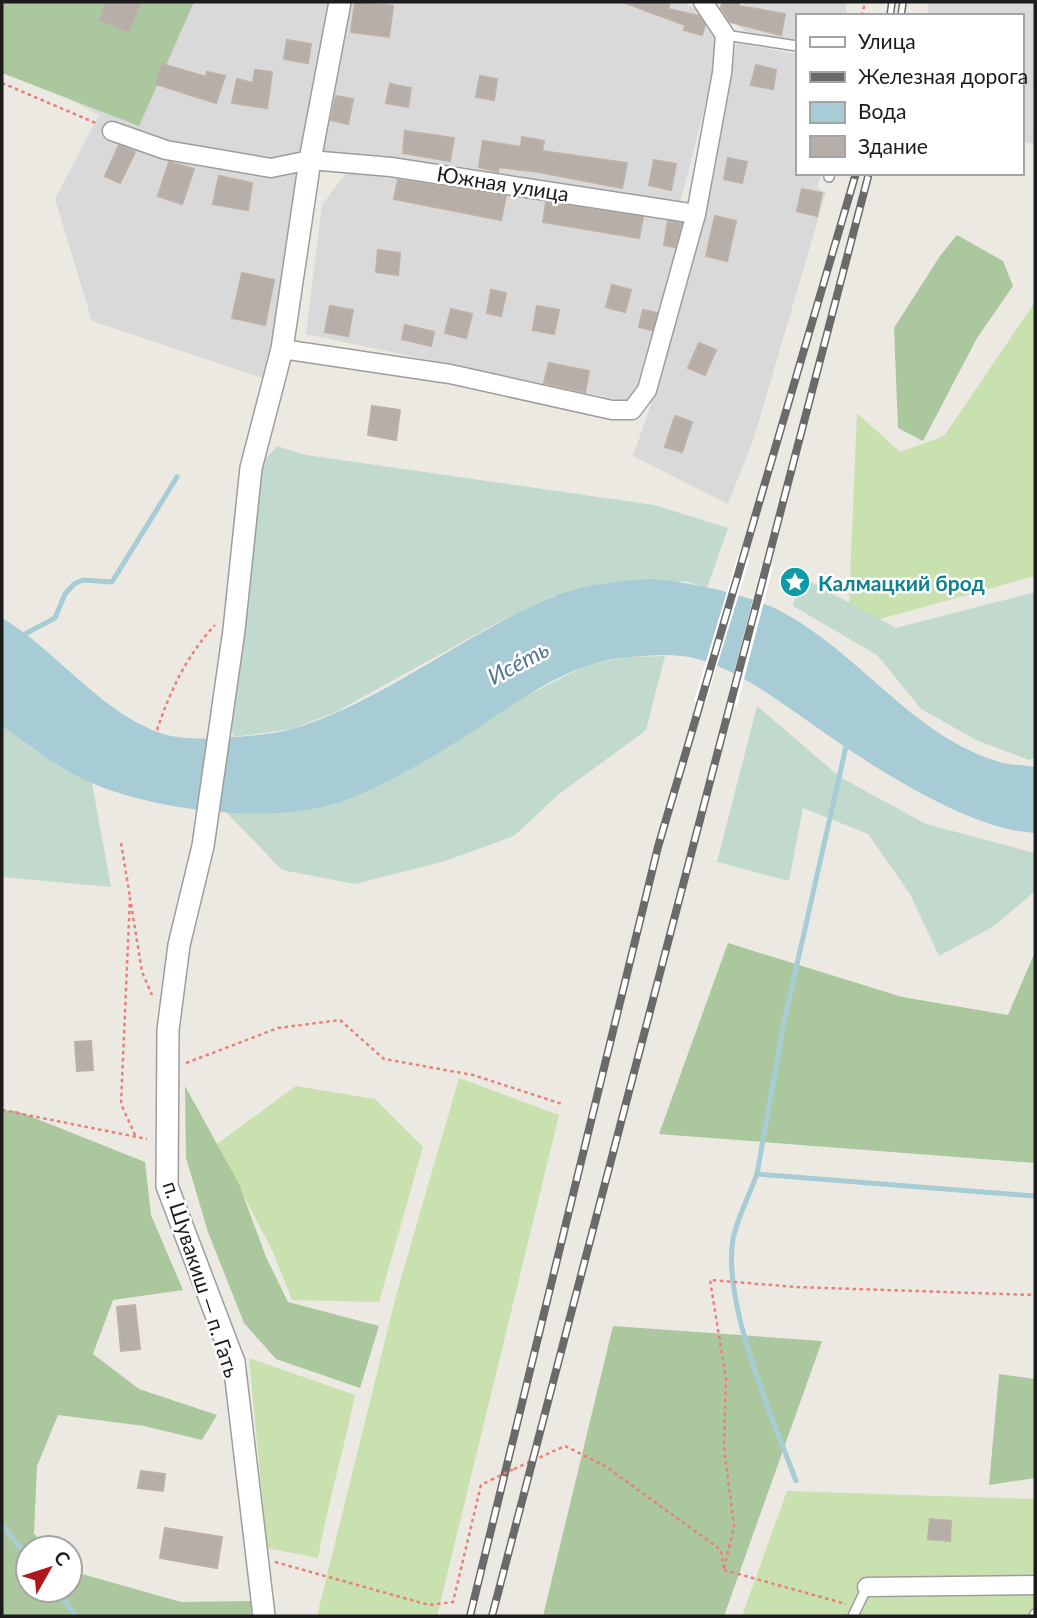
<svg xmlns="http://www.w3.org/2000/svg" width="1037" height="1618" font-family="Lato,sans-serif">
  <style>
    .residential { fill: #dad9d9 }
    .grass { fill: #c9e1ae }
    .forest { fill: #aac79d }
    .wetland { fill: #c2d9cd }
    .water { fill: #a8ccd5 }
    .pier { fill: #fff }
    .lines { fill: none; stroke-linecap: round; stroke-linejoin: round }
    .stream { stroke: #a8ccd5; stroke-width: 5 }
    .building { fill: #b5aea9; stroke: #bcb0a7; stroke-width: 2 }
    .service-casing { stroke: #9d9d9d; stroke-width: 12 }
    .minor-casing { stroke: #9d9d9d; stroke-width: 21 }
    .tertiary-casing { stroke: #9d9d9d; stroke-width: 24 }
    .path { stroke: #e98078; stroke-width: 2.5; stroke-dasharray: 3.5 3.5; stroke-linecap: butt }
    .service { stroke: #fff; stroke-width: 9 }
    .minor { stroke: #fff; stroke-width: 18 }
    .tertiary { stroke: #fff; stroke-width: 21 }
    .rail-casing { stroke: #6a6a6a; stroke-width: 8 }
    .rail { stroke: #fff; stroke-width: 5; stroke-dasharray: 16; stroke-linecap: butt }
    .path-bridge { stroke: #e98078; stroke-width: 2.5; stroke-dasharray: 3.5 3.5; stroke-linecap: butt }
    .labels { text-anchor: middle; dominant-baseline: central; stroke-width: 5; stroke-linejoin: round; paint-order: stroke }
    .street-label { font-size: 21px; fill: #1c1c1c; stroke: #fff }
    .culture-label { font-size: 21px; font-weight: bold; fill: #0d838f; stroke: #fff; text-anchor: start }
    .water-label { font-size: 23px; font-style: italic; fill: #517799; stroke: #fff }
  </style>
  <rect width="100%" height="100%" fill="#ece9e3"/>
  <g class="residential">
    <path d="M44,2H332L269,380L92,321L55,199L99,115L19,72Z"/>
    <path d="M345,2H683L708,17L721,44L680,203L319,150Z"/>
    <path d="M744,2H846L847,16H797V40L750,34L738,26Z"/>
    <path d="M929,2H1035L1033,144L1021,141V16H927Z"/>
    <path d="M737,43L797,54V173H822L817,188L826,192L754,438L728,504L633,456L656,390L700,224L727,77Z"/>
    <path d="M349,169L692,220L642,387L629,402L306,334L322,205Z"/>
  </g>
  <g class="grass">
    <path d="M1035,302V576L848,628L857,413L900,452L944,436Z"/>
    <path d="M459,1078L559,1115L437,1616H317L396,1296Z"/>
    <path d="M296,1086L375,1099L423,1147L379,1302L292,1300L273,1252L217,1144Z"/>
    <path d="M249,1358L355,1395C344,1450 328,1502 318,1558L267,1548Z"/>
    <path d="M787,1491L1035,1499V1616H742Z"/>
  </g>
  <g class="forest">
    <path d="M2,2H194L139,126L2,73Z"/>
    <path d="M957,235L1003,261L1013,286L977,338L923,441L898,428L894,328L940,256Z"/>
    <path d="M728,943L902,997L1008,1015L1035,952V1163L659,1134Z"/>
    <path d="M185,1086L239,1184L266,1257L288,1302L379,1326L360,1388L276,1359L244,1323L208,1232L186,1158Z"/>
    <path d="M2,1110L17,1111L145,1162L151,1215L183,1290L113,1300L93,1354L139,1389L217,1415L202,1440L144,1426L58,1415L37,1466L34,1534L50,1548H28V1590H70V1564L82,1574L181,1602L252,1601L251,1616H2Z"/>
    <path d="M613,1326L822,1341L724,1616H543Z"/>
    <path d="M999,1374L1035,1379V1478L989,1485Z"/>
  </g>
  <g class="wetland">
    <path d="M277,446L306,455L654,505L728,528L707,588L685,581L554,596L493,625L336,712L291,729L234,737L223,709L257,469Z"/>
    <path d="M800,576L896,628L1035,592V758L1029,760L976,740L921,709L877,655L793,606Z"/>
    <path d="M665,656L646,730L558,795L514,836L445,861L355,884L282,870L226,812L301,811L587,665L627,657Z"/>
    <path d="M757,706L840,777L926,824L1035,853V891L994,926L939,956L910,894L868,834L803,808L789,881L717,862Z"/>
    <path d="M2,726L61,767L92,783L111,887L2,877Z"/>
  </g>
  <path class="water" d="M652,579C689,582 747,594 780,611C859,652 908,731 993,760C1006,765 1022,765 1035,767V833C963,829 861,759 802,717C769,694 738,671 698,659C677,653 651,655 630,657C569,661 516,703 467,735C428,760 384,786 340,802C273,825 159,811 94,784C60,770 31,746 2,726V618C54,649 94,704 150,729C173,740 199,739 224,738C245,736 271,735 292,729C384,702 464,633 553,597C585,584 618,581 652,579Z"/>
  <g class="pier">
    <path d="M738,555L750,558L705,705L694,701Z"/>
    <path d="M762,564L773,567L737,706L726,704Z"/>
  </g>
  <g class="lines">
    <g class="stream">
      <path d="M23,635L55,618L65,594L74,584L83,580L112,582L177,477"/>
      <path d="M757,1174L784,1022L847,742"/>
      <path d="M796,1481C773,1418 722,1305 733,1239C737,1218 750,1194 757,1174L1035,1196"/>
      <path d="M2,1525L28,1557"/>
      <path d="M55,1590L77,1616"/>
    </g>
  </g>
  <g class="building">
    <path d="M107,2H141L128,32L100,20Z"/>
    <path d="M355,2L393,6L389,37L351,32Z"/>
    <path d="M623,2H670L668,9L699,16L705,25L702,35L684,30L685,25Z"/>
    <path d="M722,2H740L739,6L785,14L781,35L730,22L721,8Z"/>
    <path d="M287,40L311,44L308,63L284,59Z"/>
    <path d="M162,64L206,77L207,72L225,76L216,103L156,84Z"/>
    <path d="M756,65L776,70L773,89L751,85Z"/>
    <path d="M255,70L272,72L267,108L232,103L237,79L253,83Z"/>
    <path d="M480,76L497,79L494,100L476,97Z"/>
    <path d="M390,84L411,88L408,107L386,103Z"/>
    <path d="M336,96L353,99L348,124L331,120Z"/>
    <path d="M405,131L454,138L450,161L403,153Z"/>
    <path d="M522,137L544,141L542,151L627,163L622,188L539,172L499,167L498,172L479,167L483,141L521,147Z"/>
    <path d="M119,145L135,152L120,183L105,176Z"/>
    <path d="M728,158L747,162L742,183L724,179Z"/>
    <path d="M654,160L676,164L671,190L649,185Z"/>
    <path d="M169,162L194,169L182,204L158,196Z"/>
    <path d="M219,176L252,183L248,210L213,204Z"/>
    <path d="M398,180L506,196L501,220L394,199Z"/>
    <path d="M802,189L822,193L817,216L797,211Z"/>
    <path d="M546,202L643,217L639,238L543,222Z"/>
    <path d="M715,216L736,221L727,261L706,256Z"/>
    <path d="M668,221L682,223L675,247L664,245Z"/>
    <path d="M378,250L400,253L398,275L376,272Z"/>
    <path d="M242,273L274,280L265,325L232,318Z"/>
    <path d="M612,285L631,290L625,312L606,307Z"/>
    <path d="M491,290L506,293L501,316L487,313Z"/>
    <path d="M330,306L353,310L348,336L325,332Z"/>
    <path d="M537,306L559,310L554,334L533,330Z"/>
    <path d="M451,309L472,314L466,338L445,333Z"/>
    <path d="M643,310L657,313L652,330L639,327Z"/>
    <path d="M405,325L434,332L431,346L402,339Z"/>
    <path d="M699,343L716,350L705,375L688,368Z"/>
    <path d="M549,363L589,371L585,392L544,383Z"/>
    <path d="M372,406L400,410L396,440L368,435Z"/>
    <path d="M675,416L692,422L682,452L665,447Z"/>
    <path d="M91,1041L93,1070L77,1071L75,1042Z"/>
    <path d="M135,1305L140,1349L121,1351L117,1307Z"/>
    <path d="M141,1471L165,1474L163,1491L138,1488Z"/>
    <path d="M930,1519L951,1521L950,1541L928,1539Z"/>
    <path d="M165,1528L222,1537L217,1568L160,1558Z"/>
  </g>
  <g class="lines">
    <g class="service-casing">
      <g id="service">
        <path d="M725,35L797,46"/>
        <path d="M829,177L830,173"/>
        <path d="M853,1616L867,1587"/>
        <path d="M1034,1616L1035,1614"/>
      </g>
    </g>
    <g class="minor-casing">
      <g id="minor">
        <path d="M112,131L166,150L271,168L310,160L391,167L696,214"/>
        <path d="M282,349L450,374L612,410H632L647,390L696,214L722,73L725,35L703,2"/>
        <path d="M867,1587L1035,1585"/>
      </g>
    </g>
    <g class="tertiary-casing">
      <path id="tertiary" d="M264,1616L234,1362L167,1186L168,1030L179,945L203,846L234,630L251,468L282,349L310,160L340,2"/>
    </g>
    <g class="path">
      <path d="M862,16L865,2"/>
      <path d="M2,83L98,124"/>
      <path d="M157,730C170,691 187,655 215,625"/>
      <path d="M121,843L130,897"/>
      <path d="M130,897L121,1104L136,1137"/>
      <path d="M131,904L142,972L152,995"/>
      <path d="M186,1063L278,1028L340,1020L384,1059L473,1075L562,1104"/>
      <path d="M2,1110L147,1139"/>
      <path d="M514,1469L565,1446L605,1466L721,1550L724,1570L734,1526L724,1448L726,1379L710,1280L796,1287L1035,1295"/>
      <path d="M275,1562L429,1605L453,1602L481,1485L491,1480"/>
      <path d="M724,1570L846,1604"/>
    </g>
    <use href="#service" class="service"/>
    <use href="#minor" class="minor"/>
    <use href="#tertiary" class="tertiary"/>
    <g class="rail-casing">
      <g id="rail">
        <path d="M890,16L892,2"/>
        <path d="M901,16L903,2"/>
        <path d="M470,1616L658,847L856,173"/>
        <path d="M492,1616L869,173"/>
      </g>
    </g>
    <use href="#rail" class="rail"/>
    <path class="path-bridge" d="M491,1480L514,1469"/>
  </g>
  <defs>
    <g id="sight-disc" transform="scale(1.575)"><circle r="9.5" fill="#0f9aa8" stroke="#fff"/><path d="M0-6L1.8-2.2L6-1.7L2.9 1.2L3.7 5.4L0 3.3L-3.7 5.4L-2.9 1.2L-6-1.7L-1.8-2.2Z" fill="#fff"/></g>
  </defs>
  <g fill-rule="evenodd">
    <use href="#sight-disc" x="795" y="582"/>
  </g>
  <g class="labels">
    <g class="street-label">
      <text transform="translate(503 183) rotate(9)">Южная улица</text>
      <text transform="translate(202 1279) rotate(72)">п. Шувакиш — п. Гать</text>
    </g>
    <g class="culture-label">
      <text x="818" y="582">Калмацкий брод</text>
    </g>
    <g class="water-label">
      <text transform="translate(518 662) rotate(-28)">Исе́ть</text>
    </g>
  </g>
  <rect width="1037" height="1618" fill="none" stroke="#1c1c1c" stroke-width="7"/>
  <rect x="796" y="14" width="228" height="161" fill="#ffffff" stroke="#a4a4a4" stroke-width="2"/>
  <rect x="810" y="37" width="35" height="10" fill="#ffffff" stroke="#a4a4a4" stroke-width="2"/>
  <text x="858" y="49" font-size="21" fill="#1c1c1c">Улица</text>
  <rect x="810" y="72" width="35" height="10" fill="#6a6a6a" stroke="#a4a4a4" stroke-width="2"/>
  <text x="858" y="84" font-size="21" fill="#1c1c1c">Железная дорога</text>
  <rect x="810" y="102" width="35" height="21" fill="#a8ccd5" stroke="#a4a4a4" stroke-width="2"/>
  <text x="858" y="119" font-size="21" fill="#1c1c1c">Вода</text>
  <rect x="810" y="136" width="35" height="21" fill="#b5aea9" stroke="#a4a4a4" stroke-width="2"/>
  <text x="858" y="154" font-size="21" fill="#1c1c1c">Здание</text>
  <g transform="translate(49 1569) rotate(51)"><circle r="33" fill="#ffffff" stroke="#a4a4a4" stroke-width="2"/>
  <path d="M0-5L12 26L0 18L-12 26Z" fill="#b2171b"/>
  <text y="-10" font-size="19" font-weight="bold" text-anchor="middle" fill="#1c1c1c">С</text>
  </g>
</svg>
